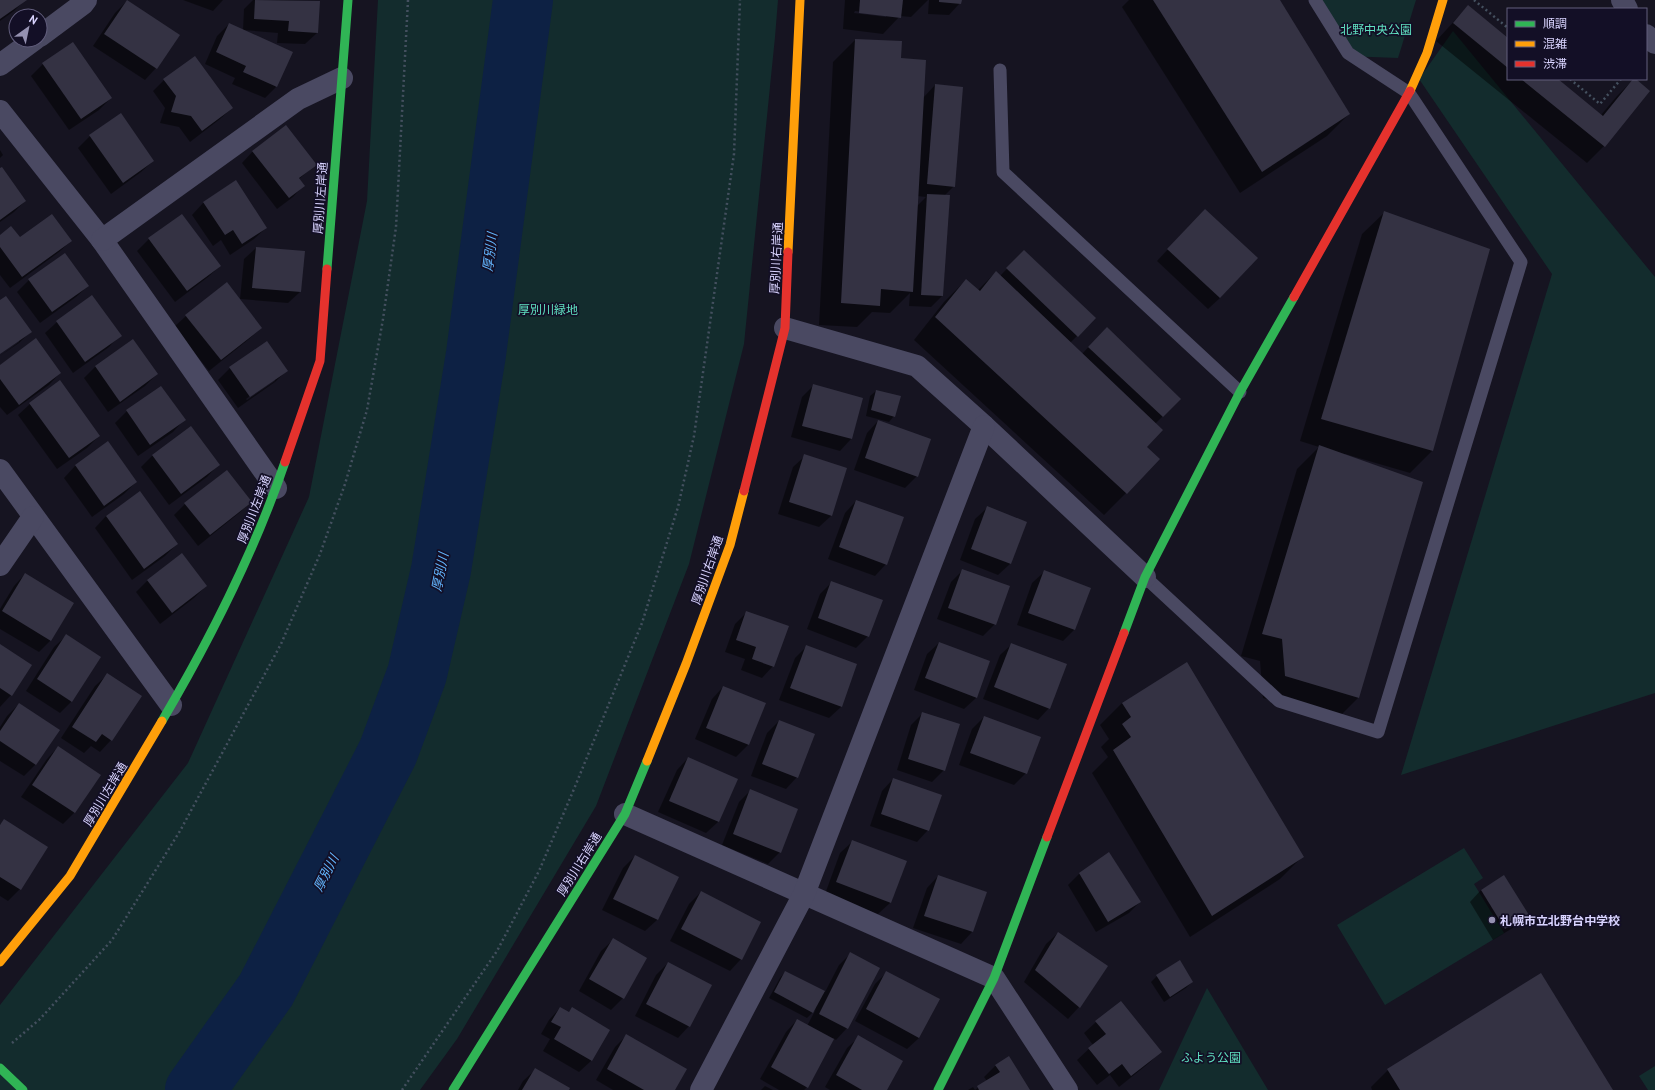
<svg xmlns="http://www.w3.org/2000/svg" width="1655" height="1090" font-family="'PT Sans','Noto Sans JP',sans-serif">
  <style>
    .green { fill: #132c2d }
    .shadow { fill: #0007; fill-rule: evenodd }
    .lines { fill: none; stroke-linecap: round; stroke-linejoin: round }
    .river { stroke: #0d2144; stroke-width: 60 }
    .building { fill: #343243 }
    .path { stroke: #44505f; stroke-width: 2.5; stroke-dasharray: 2 3; stroke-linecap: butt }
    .lane { stroke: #4a4962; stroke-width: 13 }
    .street { stroke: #4a4962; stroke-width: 22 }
    .fast { stroke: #30b455; stroke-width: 9 }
    .slow { stroke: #ff9f0a; stroke-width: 9 }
    .jam { stroke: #e5322d; stroke-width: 9 }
    .poi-dot { fill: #9591b1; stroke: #130f26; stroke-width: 1.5 }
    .labels { text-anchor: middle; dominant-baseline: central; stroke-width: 3.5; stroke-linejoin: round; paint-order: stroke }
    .park-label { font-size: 12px; fill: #5fe0c0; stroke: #130f26 }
    .street-label { font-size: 12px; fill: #d9d4ff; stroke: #130f26 }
    .poi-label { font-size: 12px; font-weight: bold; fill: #d9d4ff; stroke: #130f26; text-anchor: start }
    .water-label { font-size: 13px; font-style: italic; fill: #62b6ff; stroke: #130f26 }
  </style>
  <rect width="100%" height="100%" fill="#161421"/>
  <g class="green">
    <path d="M378,0H778L775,37L744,344L689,564L596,806L457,1039L420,1090H0V1005L188,763L309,497L367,201Z"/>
    <path d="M1312,0H1416L1398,58L1345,56Z"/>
    <path d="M1453,31L1655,277V693L1401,775L1552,274L1419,79Z"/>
    <path d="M1464,848L1483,878L1474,884L1504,933L1385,1005L1337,925Z"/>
    <path d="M1207,988L1268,1090H1159Z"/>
    <path d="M1655,1066V1090H1648L1639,1076Z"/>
  </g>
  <g class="shadow">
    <path d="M0,0H25L14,11L0,21Z"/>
    <path d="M183,0H223L213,11Z"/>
    <path d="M253,0L319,1L317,33L305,44L277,43L278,33L243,30L244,9Z"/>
    <path d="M845,0H928L911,17L900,16L883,34L843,29ZM855,11L886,15V17L854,13Z"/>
    <path d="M929,0H961L960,3L949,15L928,14Z"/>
    <path d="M1129,0H1279L1349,114L1327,136L1240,193L1122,7Z"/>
    <path d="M127,1L156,68L145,80L93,46L115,13Z"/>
    <path d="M1468,6L1508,39V79H1557L1601,115L1617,96L1634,79L1649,91L1604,146L1587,163L1436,41Z"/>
    <path d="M229,24L276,87L265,98L232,84L235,78L205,64L217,36Z"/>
    <path d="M855,40L900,59L923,98L935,85L954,186L944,196L942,296L931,307L909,306L910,293L890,313L872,312L857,327L819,325L833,62ZM917,196L926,197L917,206Z"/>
    <path d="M43,64L111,98L99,110L69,130L31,76Z"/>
    <path d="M164,80L232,108L220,119L190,142L179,127L160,123L165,108L153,91Z"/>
    <path d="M90,136L153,161L141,172L111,194L78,148Z"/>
    <path d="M0,150L3,155L0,158Z"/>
    <path d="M253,151L315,165L299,179L304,185L293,197L277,209L242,163Z"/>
    <path d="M0,170L25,201L14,212L0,222Z"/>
    <path d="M235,182L266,228L254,239L230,255L221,240L213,246L192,215L203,203Z"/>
    <path d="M1385,212L1432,451L1410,473L1345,454V456L1421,483L1358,698L1336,720L1263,698L1260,661L1241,656L1297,469L1319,447L1300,441L1362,234Z"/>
    <path d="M182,215L220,266L208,277L175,302L137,251L149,239Z"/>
    <path d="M1193,222L1220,298L1208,309L1157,261Z"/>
    <path d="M0,236L20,239L71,241L59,252L10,288L0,275Z"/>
    <path d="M256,248L300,292L288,303L240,299L244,259Z"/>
    <path d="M1024,251L1095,318L1070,343L1082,354L1095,340L1180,399L1155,424L1126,493L1104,515L914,340L944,302L966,280L978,290L996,272L1000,276Z"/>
    <path d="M64,254L88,286L76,297L40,323L17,292L29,280Z"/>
    <path d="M92,296L120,335L109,347L73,373L45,333L57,322Z"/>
    <path d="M0,301L30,332L19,343L0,356L19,342V340L0,353Z"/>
    <path d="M186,316L261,328L249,339L209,371L174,327Z"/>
    <path d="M132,340L157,374L145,386L108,412L84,378L95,367Z"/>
    <path d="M0,366L60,373L49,385L7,415L0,407Z"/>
    <path d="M230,368L287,370L275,382L238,408L218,380ZM275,378V381L247,400L246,399Z"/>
    <path d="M813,386L862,399L851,439L840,451L791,437L802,397Z"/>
    <path d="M876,391L894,416L889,422L866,416L870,396Z"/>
    <path d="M30,404L99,436L87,448L57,469L18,415Z"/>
    <path d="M127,411L184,420L173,432L138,456L115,423Z"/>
    <path d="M878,421L917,476L905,488L854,470L867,433Z"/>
    <path d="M108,442L136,482L124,494L92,517L64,478L75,466Z"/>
    <path d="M153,455L218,465L207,477L169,505L141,467Z"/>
    <path d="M805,456L846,469L831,516L819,527L778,514L793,467Z"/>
    <path d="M140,493L177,544L165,556L132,580L95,528L106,516Z"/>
    <path d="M856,501L886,564L875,576L828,559L845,513Z"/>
    <path d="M251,502L239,513L198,546L174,515L185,504Z"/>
    <path d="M987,508L1010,564L998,575L960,560L975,519Z"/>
    <path d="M182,554L206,586L194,598L160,624L136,592L147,581Z"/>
    <path d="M963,570L995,624L983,636L937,619L951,582Z"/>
    <path d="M1044,572L1074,630L1063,641L1017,625L1032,583Z"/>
    <path d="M25,574L73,603L50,641L39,652L0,629V609L14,586Z"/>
    <path d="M832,582L868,636L856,648L807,629L820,594Z"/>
    <path d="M747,612L773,666L762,678L741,670L745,659L725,652L735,624Z"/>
    <path d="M66,636L71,702L60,713L26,691L54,647Z"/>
    <path d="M939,643L989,662L976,698L964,709L914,690L927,654Z"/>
    <path d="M1012,644L1049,708L1038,720L983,699L1000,655Z"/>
    <path d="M0,645L11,695L0,707Z"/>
    <path d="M807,646L856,665L841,707L829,718L779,700L795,658Z"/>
    <path d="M107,675L111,740L100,752L91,746L84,753L61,738L95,686Z"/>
    <path d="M723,687L765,704L748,745L736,757L695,739L712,699Z"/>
    <path d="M1122,703L1302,857L1280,879L1190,937L1092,773L1108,757L1101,747L1109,739L1100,725Z"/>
    <path d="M19,704L58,730L35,765L24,776L0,761V727L7,716Z"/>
    <path d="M923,713L944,770L932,782L897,770L911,725Z"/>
    <path d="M984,717L1026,773L1014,785L959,765L972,729Z"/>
    <path d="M779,721L797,777L786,789L751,776L767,733Z"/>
    <path d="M58,747L74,813L63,824L21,797L47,759Z"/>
    <path d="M688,758L736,779L718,822L706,833L658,812L677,770Z"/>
    <path d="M893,779L928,830L917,842L870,826L882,791Z"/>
    <path d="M751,790L780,852L768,864L722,845L739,802Z"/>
    <path d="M4,821L46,847L20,889L8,901L0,896V825Z"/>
    <path d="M852,842L906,862L890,903L878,914L825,894L840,853Z"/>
    <path d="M1109,853L1140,902L1129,913L1096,932L1068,885L1079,874Z"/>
    <path d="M635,856L678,877L657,920L645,931L602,910L623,868Z"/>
    <path d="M938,876L986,892L972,932L961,944L913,928L927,888Z"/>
    <path d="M1504,877L1527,915L1516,926L1493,940L1470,902L1481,890Z"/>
    <path d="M701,892L741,959L730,971L670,941L689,904Z"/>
    <path d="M1058,933L1079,1007L1068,1019L1024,982L1046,944Z"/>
    <path d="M613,940L623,998L611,1010L579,991L601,951Z"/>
    <path d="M850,954L847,1028L836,1040L833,1038L807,1087L804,1090H779L760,1079L786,1032L797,1020L807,1026L816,1009L807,1018L769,998L780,978L785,972L825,992L839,965Z"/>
    <path d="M668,963L689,1026L678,1038L635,1016L656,975Z"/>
    <path d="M887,972L919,1038L907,1049L855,1021L875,984Z"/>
    <path d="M1541,975L1612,1090H1372L1371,1087L1388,1070Z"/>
    <path d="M1157,976L1192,982L1186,988L1164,1002L1151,982Z"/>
    <path d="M560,1008L568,1013L572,1008L609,1030L591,1061L579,1072L543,1051L550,1039L541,1034L549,1020Z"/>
    <path d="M1096,1022L1160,1052L1149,1063L1119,1087L1110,1075L1097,1085L1077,1060L1093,1045L1084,1033Z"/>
    <path d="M626,1036L674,1090H613L596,1080L615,1047Z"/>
    <path d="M859,1037L886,1090H830L825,1087L847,1048Z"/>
    <path d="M1009,1057L1029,1090H968L973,1087L975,1090L987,1081L984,1077L995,1066Z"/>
    <path d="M535,1070L567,1090H518L523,1081Z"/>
    <path d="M765,1086L773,1090H761Z"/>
  </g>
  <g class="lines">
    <path class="river" d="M195,1090L266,990L388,752L417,674L441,570L476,354L523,0"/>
  </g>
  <g class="building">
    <path d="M0,0H27L0,19Z"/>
    <path d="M127,0L180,35L157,69L104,34Z"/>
    <path d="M255,0L320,1L318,33L288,31L289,21L254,19Z"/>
    <path d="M860,0H903L901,18L859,13Z"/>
    <path d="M939,0H962L961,4L939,2Z"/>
    <path d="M1153,0H1280L1350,114L1262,172Z"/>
    <path d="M1468,5L1508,38V68L1453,23Z"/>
    <path d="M229,23L293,52L277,87L243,72L246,66L216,52Z"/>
    <path d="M855,39L902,41L901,58L926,60L913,292L881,289L880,306L841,303Z"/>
    <path d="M73,42L112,98L81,119L42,63Z"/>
    <path d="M195,56L233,108L202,131L191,116L171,112L176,96L163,79Z"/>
    <path d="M1521,79H1558L1603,116L1633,79H1636L1650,91L1605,147Z"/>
    <path d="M935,84L963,87L955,187L927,184Z"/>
    <path d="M121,113L154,161L123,183L89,135Z"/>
    <path d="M286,125L317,165L299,178L305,186L289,198L252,151Z"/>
    <path d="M2,167L26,201L0,220V168Z"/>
    <path d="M236,180L267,228L242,244L233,230L225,235L203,202Z"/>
    <path d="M927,194L950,195L943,296L921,295Z"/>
    <path d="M1205,209L1258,258L1220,298L1167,249Z"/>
    <path d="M1384,211L1490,249L1433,451L1321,419Z"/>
    <path d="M52,214L72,241L22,277L0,247V235L11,226L20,237Z"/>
    <path d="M182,214L221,266L187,291L148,238Z"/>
    <path d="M256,247L305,251L301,292L252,288Z"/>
    <path d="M1024,250L1096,318L1078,337L1006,268Z"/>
    <path d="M65,253L89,286L52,312L28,279Z"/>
    <path d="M996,271L1163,430L1147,447L1160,459L1127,494L935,317L966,279L980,291Z"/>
    <path d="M227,282L262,328L221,360L185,315Z"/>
    <path d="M92,295L122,336L85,362L56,321Z"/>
    <path d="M6,296L32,332L0,354V300Z"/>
    <path d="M1107,327L1181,399L1163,417L1088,347Z"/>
    <path d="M36,338L61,373L19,405L0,379V365Z"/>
    <path d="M133,339L158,374L120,402L95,366Z"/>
    <path d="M267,341L288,371L250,397L229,367Z"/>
    <path d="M60,380L100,436L69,458L29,403Z"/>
    <path d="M813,384L863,398L852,439L802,426Z"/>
    <path d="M161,386L186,420L150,445L126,410Z"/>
    <path d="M876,390L901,396L895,417L871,410Z"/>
    <path d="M878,420L931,439L918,477L865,458Z"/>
    <path d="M191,426L220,465L181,494L152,455Z"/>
    <path d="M108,441L137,482L104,506L75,465Z"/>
    <path d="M1319,445L1423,482L1359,698L1285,676L1282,639L1262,634Z"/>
    <path d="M804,454L847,468L832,516L789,502Z"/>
    <path d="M227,470L252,502L210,535L184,503Z"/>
    <path d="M140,491L178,544L144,569L106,516Z"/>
    <path d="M856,500L904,517L887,565L839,547Z"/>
    <path d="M987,506L1027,522L1011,564L971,549Z"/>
    <path d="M182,553L207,586L172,613L147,580Z"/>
    <path d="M962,569L1010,586L996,625L948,608Z"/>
    <path d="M1044,570L1091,588L1075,630L1028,613Z"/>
    <path d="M25,573L74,603L51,641L2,611Z"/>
    <path d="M831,581L883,600L869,637L818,618Z"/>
    <path d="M746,611L789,626L774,667L752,659L756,647L736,640Z"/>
    <path d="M66,634L101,657L72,702L37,679Z"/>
    <path d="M939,642L990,661L977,698L925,678Z"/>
    <path d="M1011,643L1067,664L1050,709L994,687Z"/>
    <path d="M0,644L32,665L12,696L0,688Z"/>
    <path d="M806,645L857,664L842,707L790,688Z"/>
    <path d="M1187,662L1304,857L1212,916L1113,750L1131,737L1122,724L1131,717L1122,703Z"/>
    <path d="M107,673L142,696L112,741L102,734L96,742L72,727Z"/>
    <path d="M723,686L766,703L749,745L706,728Z"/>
    <path d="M19,703L60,730L36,765L0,741V731Z"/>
    <path d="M922,712L960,724L945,771L908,759Z"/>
    <path d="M984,716L1041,737L1027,774L970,753Z"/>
    <path d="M779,720L815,734L798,778L762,764Z"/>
    <path d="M58,746L101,775L75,813L32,785Z"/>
    <path d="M688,757L738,779L719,822L669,801Z"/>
    <path d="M893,778L942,795L929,831L881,814Z"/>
    <path d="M750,789L798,809L781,853L733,834Z"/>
    <path d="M4,819L48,847L21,890L0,877V825Z"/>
    <path d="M852,840L907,861L891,903L836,882Z"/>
    <path d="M1109,852L1141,902L1108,922L1079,873Z"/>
    <path d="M635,855L679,877L658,920L613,899Z"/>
    <path d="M938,875L987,892L973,932L924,916Z"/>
    <path d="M1504,875L1529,915L1505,929L1481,890Z"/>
    <path d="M701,891L761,922L742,960L681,929Z"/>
    <path d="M1058,932L1108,966L1080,1008L1035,970Z"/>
    <path d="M613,938L647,958L624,999L589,979Z"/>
    <path d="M850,952L880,968L848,1029L819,1014Z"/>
    <path d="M1180,960L1193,982L1170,997L1156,975Z"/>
    <path d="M668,962L712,985L690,1027L646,1004Z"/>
    <path d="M785,971L825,991L813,1013L774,992Z"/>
    <path d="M886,971L940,999L919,1038L866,1009Z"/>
    <path d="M1541,973L1613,1090H1400L1387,1069Z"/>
    <path d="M1121,1001L1162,1052L1131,1076L1122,1064L1109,1074L1088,1048L1106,1034L1095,1021Z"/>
    <path d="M560,1007L569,1012L572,1007L610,1030L592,1061L554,1039L561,1027L551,1022Z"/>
    <path d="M797,1019L834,1039L808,1088L771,1067Z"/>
    <path d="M626,1034L687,1069L675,1090H644L607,1069Z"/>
    <path d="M858,1035L903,1061L887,1090H862L836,1075Z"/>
    <path d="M1009,1056L1030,1090H979L977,1086L1000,1072L995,1065Z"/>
    <path d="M535,1068L570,1088L569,1090H522Z"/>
  </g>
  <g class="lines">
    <g class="path">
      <path d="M1474,0L1508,28"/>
      <path d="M1570,79L1600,104L1621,79"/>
      <path d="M12,1043L40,1019L112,940L180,831L281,644L320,554L345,484L367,410L383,319L396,227L408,0"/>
      <path d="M402,1090L497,951L539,871L574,789L642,623L678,507L694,436L734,154L740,0"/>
    </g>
    <g class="lane">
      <path d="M1000,70L1003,172L1240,392"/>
      <path d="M1145,577L1279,701L1378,732L1521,262L1409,93L1348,53L1315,0"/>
    </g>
    <g class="street">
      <path d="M1622,0L1627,9"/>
      <path d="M1646,35L1655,43"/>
      <path d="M40,36L83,4L86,0"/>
      <path d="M0,65L34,40"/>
      <path d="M0,111L102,240L276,488"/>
      <path d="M102,240L298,99L342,78"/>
      <path d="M785,328L917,366L984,426L1145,577"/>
      <path d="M0,470L171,705"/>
      <path d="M0,565L33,517"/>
      <path d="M625,814L994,978L1067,1090"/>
      <path d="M701,1090L804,894L984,426"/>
    </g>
    <g class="fast">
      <path d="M327,269L348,0"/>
      <path d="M1124,633L1145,577L1240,392L1294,297"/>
      <path d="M162,721C211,638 254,553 285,462"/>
      <path d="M0,1068L23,1090"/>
      <path d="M453,1090L625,814L647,761"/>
      <path d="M938,1090L994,978L1047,837"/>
    </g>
    <g class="slow">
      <path d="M1410,91L1427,53L1443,0"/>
      <path d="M788,252L800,0"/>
      <path d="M647,761L686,664L730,545L744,491"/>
      <path d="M0,962L70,876L162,721"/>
    </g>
    <g class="jam">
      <path d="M1294,297L1410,91"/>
      <path d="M285,462L320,361L327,269"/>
      <path d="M744,491L785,328L788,252"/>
      <path d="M1047,837L1124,633"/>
    </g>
  </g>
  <circle class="poi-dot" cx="1492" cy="920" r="4"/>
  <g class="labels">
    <g class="park-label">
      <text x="1376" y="29">北野中央公園</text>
      <text x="548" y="309">厚別川緑地</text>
      <text x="1211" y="1057">ふよう公園</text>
    </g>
    <g class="street-label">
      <text transform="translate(320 198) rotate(-86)">厚別川左岸通</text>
      <text transform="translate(776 258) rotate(-87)">厚別川右岸通</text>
      <text transform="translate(254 509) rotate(-69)">厚別川左岸通</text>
      <text transform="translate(707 570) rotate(-71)">厚別川右岸通</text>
      <text transform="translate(105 794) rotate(-59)">厚別川左岸通</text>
      <text transform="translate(579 864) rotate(-58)">厚別川右岸通</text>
    </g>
    <g class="poi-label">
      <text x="1500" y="920">札幌市立北野台中学校</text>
    </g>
    <g class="water-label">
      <text transform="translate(490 252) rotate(-83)">厚別川</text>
      <text transform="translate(440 572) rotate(-79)">厚別川</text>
      <text transform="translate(326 873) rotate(-63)">厚別川</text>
    </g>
  </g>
  <rect x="1507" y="8" width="140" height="72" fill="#130f26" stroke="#625e7d"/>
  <rect x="1515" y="21" width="20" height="6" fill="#30b455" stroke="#625e7d"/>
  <text x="1543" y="28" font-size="12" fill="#d9d4ff">順調</text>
  <rect x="1515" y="41" width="20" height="6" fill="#ff9f0a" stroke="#625e7d"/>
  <text x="1543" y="48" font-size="12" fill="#d9d4ff">混雑</text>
  <rect x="1515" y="61" width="20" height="6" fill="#e5322d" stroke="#625e7d"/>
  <text x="1543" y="68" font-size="12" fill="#d9d4ff">渋滞</text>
  <g transform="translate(28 28) rotate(33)"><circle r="19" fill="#130f26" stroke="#625e7d"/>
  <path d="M0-3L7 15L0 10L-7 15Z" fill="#9591b1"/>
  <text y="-6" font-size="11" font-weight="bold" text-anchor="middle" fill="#d9d4ff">N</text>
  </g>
</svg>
